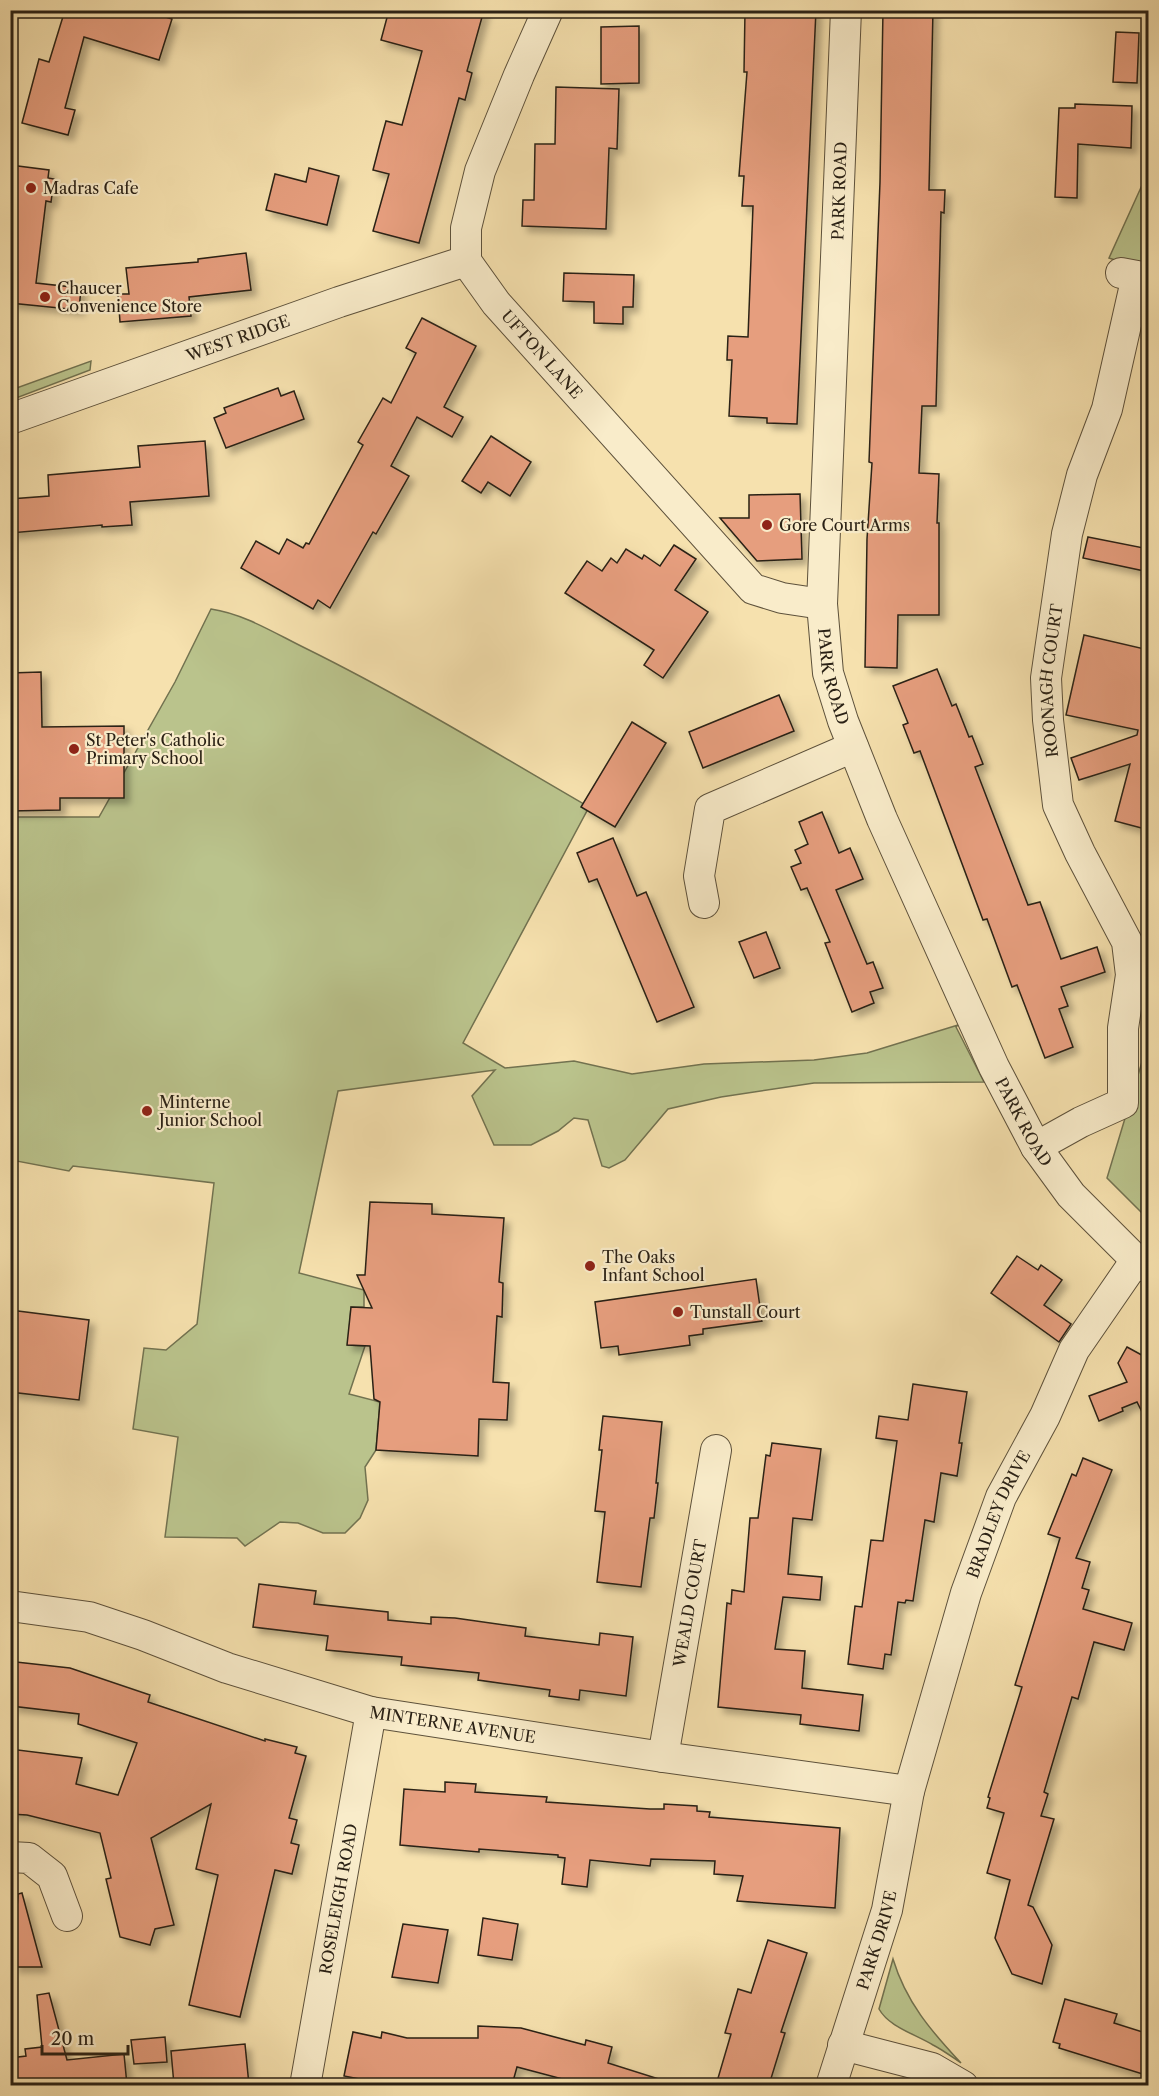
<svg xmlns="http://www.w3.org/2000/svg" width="1159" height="2096" font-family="'Libre Caslon Text',serif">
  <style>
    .green { fill: #bac38c; stroke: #727250; stroke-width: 1.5 }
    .building { fill: #e69e7e; stroke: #2a2115; stroke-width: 1.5; filter: url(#shadow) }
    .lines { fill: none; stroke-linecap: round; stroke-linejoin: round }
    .minor-casing { stroke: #5d513b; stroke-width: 32 }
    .minor { stroke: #f9ecca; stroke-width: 30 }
    .poi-dot { fill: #8f2418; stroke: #f9ecca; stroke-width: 2 }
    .labels { text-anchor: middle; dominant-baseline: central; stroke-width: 4.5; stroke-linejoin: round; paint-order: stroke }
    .poi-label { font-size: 16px; fill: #2a2115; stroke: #f9ecca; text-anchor: start }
    .street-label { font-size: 16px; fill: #2a2115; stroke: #f9ecca }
  </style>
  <defs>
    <filter id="shadow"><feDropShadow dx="5.5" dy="5.5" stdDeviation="3" flood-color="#0004"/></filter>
  </defs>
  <rect width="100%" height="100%" fill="#f6e1ae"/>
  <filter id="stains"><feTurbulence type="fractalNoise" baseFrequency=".00333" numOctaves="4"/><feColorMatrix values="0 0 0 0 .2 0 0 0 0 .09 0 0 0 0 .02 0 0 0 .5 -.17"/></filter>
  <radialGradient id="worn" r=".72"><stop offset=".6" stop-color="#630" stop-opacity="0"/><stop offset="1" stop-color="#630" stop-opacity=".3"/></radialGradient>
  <g class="green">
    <path d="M1148,172V271L1109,258Z"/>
    <path d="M91,361L90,370L11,400V390Z"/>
    <path d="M211,609C245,614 276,634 307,649C404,697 496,753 589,807L463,1043L505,1068L574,1061L632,1074L704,1064L814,1060L867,1053L958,1025L956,1027L984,1082L814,1083L721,1097L668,1109L625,1160L609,1168L602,1166L588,1120L574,1118L558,1131L531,1145H494L472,1096L495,1070L338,1091L299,1273L364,1290V1307H351L348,1345L365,1346L349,1394L380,1402L376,1450L365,1467L368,1500L360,1518L345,1533H323L298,1523L280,1522L245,1546L237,1538L165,1537L178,1437L133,1429L144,1348L166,1350L197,1324L214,1183L73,1166L69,1171L11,1160V817H99L175,682Z"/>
    <path d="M1148,1042V1219L1107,1178Z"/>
    <path d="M893,1959C906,2002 931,2031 961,2063C952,2057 943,2050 933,2045C915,2034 889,2027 879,2009Z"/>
  </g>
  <g class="building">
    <path d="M65,10H143L172,19L159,60L84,37L65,108L75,110L68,135L22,123L39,59L49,62Z"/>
    <path d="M389,10H484L467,71L472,73L465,100L459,98L419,243L373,231L389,174L373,170L380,143L386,121L402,125L422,51L381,40Z"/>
    <path d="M778,10H816L797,424L767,423V418L729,416L732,360H727L728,336L748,337L753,206H742L744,176H739L747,72H744L745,11Z"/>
    <path d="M883,10H933L929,190H945L944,213L941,212L936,406H922L919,473L939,474L937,523H939V615H898L897,668L865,667L867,539L872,463L869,462L880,182Z"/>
    <path d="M639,26V83L601,84V27Z"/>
    <path d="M1116,32L1139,33L1137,83L1113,82Z"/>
    <path d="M556,87L619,89L617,149L609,148L606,229L522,226L523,200H534L535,144H555Z"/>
    <path d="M1075,104L1132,106L1131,148L1078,144L1077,198L1055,197L1059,108H1075Z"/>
    <path d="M10,165L49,170L48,178L54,179L51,202L46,201L36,283L81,288L79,310L10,303Z"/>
    <path d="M309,168L339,176L327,225L266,210L275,174L306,182Z"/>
    <path d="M246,253L251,290L189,297L191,316L120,322L118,294H129L126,268L198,262V259Z"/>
    <path d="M564,273L634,275L633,307H623V324L594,323V302L563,301Z"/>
    <path d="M422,318L476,346L444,407L463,417L452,437L417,417L391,466L409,476L376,534L373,532L330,608L318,600L313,609L241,568L256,541L279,554L287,539L303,548L306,543L309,544L363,445L358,442L383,398L391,403L416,353L406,348Z"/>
    <path d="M278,388L281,396L294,391L304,419L226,448L214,418L226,413L224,408Z"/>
    <path d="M491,436L531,462L510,496L488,482L481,493L462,481Z"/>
    <path d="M205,441L209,496L130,502L132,525L102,527V525L10,533V499L49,496L48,475L140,467L138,446Z"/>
    <path d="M800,494L802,559L757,561L720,518H749V495Z"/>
    <path d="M1088,537L1149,549V572L1083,558Z"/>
    <path d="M674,545L696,559L675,590L708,612L663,678L644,665L654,650L565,593L587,561L602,571L611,558L617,563L626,549L642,559L644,555L660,566Z"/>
    <path d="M1084,635L1149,650V830L1115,821L1130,764L1079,780L1071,758L1137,735L1138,730L1066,715Z"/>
    <path d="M937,669L952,706L956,704L969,737L972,736L983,764L975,767L1028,905L1040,902L1061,959L1097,947L1105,972L1061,987L1068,1006L1059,1009L1073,1047L1045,1058L1017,985L1012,987L987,919L983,920L920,751L914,753L903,725L908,723L893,686Z"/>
    <path d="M41,672L42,727L124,726V798H60V810L10,811V673Z"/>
    <path d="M779,695L794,731L703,768L689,732Z"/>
    <path d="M632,722L666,743L615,827L581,807Z"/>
    <path d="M822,812L839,853L850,848L863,879L836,890L867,964L873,962L883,988L870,992L874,1003L852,1012L825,943L830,942L807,888L801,890L791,867L801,863L795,850L808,844L799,822Z"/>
    <path d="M613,838L637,896L646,892L694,1007L657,1022L597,879L589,882L577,853Z"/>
    <path d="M766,932L780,968L754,978L739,942Z"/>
    <path d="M370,1202L432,1204V1214L504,1218L499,1282L503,1283L502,1317L497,1316L493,1382L509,1383L507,1420L479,1419L478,1456L376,1450L380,1402L374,1399L370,1346L347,1345L351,1307L372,1308L357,1275H365Z"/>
    <path d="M1017,1256L1038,1270L1041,1265L1062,1280L1044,1305L1071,1324L1059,1342L991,1293Z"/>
    <path d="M756,1279L762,1321L703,1329V1334L689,1336L690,1345L619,1355L618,1346L601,1348L595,1302Z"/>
    <path d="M10,1310L89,1320L79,1400L10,1392Z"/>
    <path d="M1127,1347L1149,1359V1426L1137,1402L1122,1408L1123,1411L1099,1421L1089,1396L1127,1382L1118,1363Z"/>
    <path d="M913,1384L967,1392L959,1443H962L957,1476L941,1473L934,1522L925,1520L913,1601L906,1600L905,1603L898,1602L891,1655L885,1654L883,1669L848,1664L855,1606L862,1607L871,1540L883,1541L897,1441L876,1438L879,1416L908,1420Z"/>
    <path d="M603,1416L662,1422L656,1483H658L654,1518H650L641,1587L597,1582L605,1512L595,1511L602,1450H599Z"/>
    <path d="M772,1443L821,1449L812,1520L793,1518L788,1574L822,1577L820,1600L783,1597L775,1649L805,1651L802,1688L863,1695L859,1731L800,1724L801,1715L718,1707L727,1603L731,1604L732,1590L744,1592L750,1518H758L766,1455L770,1456Z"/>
    <path d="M1083,1458L1112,1470L1076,1558L1090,1562L1082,1588L1089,1590L1083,1609L1132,1623L1124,1650L1094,1642L1078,1699L1072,1697L1044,1792L1048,1794L1041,1816L1054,1819L1028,1905L1033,1907L1052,1945L1042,1984L1012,1974L995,1938L1010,1880L987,1873L1004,1813L987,1808L990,1798L988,1797L1022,1687L1015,1685L1060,1538L1048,1534L1072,1474L1076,1476Z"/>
    <path d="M259,1584L316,1591L314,1604L388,1612V1620L431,1624V1617L455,1618L526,1628L525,1636L599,1645L600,1633L633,1637L626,1696L580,1690L579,1700L549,1696L550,1690L478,1680L479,1673L401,1665L402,1657L326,1650L328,1636L253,1627Z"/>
    <path d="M16,1662L70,1668L150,1695L148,1702L265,1741V1739L297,1747L295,1753L306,1756L289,1818L297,1820L291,1843L299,1845L292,1874L275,1870L240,2017L189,2005L218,1875L196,1869L211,1804L151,1838L174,1925L155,1929L150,1945L120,1937L106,1879L111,1878L100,1833L27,1815L10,1814V1749L82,1758L76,1784L118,1795L137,1743L78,1724L79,1714L11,1706Z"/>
    <path d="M445,1782L476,1784L475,1792L547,1797L546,1802L650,1809H664V1804L697,1806V1811L710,1812L709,1817L840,1828L835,1908L737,1901L743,1876L714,1874L715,1861L651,1859L650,1866L590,1860L587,1887L562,1884L565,1858L558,1857V1855L479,1849V1852L400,1845L404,1789L445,1792Z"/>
    <path d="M22,1893L42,1967H13L18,1894Z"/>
    <path d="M483,1918L518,1924L512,1960L478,1955Z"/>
    <path d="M403,1924L448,1930L438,1983L392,1977Z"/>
    <path d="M768,1940L807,1953L781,2032L785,2033L769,2085H716L731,2034L725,2033L738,1989L751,1993Z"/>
    <path d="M49,1993L67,2060L124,2054L127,2085H10V2058L26,2056L25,2049L42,2047L37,1995Z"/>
    <path d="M1065,1999L1117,2014L1114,2023L1149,2034V2076L1059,2048L1060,2044L1053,2042Z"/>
    <path d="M478,2026L521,2028L585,2045L586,2040L612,2047L608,2063L662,2080L661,2085H574V2082L517,2067L512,2085L401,2083V2085H390L344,2076L353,2032L381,2038L382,2032L407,2038H478Z"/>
    <path d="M165,2037L167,2062L134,2064L131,2040Z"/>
    <path d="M245,2044L249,2085H174L171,2051Z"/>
  </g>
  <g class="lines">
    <g class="minor-casing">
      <g id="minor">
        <path id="s1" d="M548,10L519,75L480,171L466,228V261L496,303L753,589L782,598L822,604"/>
        <path id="s2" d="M846,10L822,604L828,673L843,721L882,819L994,1067L1036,1147L1071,1195L1136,1260L1148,1268"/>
        <path id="s3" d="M10,419L339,302L466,261"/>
        <path d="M704,903L699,876L710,809L853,747"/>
        <path id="s4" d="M1036,1147L1081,1122L1123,1103V1028L1131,975L1127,942L1080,853L1058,805L1048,720L1046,678L1067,534L1082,475L1107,409L1137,276L1121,273"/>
        <path id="s5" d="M10,1606L89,1617L143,1635L227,1668L371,1712L663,1757L909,1791"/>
        <path id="s6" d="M663,1757L716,1450"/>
        <path d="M10,1857L29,1858L52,1876L67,1916"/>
        <path d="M843,2045L932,2068L963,2086"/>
        <path id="s7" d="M305,2086L371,1712"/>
        <path id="s8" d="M831,2086L887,1910L909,1791L966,1593L1001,1497L1045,1416L1074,1350L1136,1260"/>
      </g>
    </g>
    <use href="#minor" class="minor"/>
  </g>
  <g class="poi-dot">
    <circle cx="31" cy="188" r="6"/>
    <circle cx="45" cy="297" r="6"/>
    <circle cx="767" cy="525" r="6"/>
    <circle cx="74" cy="749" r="6"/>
    <circle cx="147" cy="1111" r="6"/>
    <circle cx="590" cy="1266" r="6"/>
    <circle cx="678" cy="1312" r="6"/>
  </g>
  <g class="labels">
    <g class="poi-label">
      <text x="43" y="188">Madras Cafe</text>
      <text x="57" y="288">Chaucer<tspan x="57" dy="18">Convenience Store</tspan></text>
      <text x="779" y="525">Gore Court Arms</text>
      <text x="86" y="740">St Peter's Catholic<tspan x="86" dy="18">Primary School</tspan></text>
      <text x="159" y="1102">Minterne<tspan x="159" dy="18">Junior School</tspan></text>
      <text x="602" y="1257">The Oaks<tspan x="602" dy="18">Infant School</tspan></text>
      <text x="690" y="1312">Tunstall Court</text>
    </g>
    <g class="street-label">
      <text transform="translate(839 191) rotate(-88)">PARK ROAD</text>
      <text stroke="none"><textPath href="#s3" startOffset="242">WEST RIDGE</textPath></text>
      <text stroke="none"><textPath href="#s1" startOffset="387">UFTON LANE</textPath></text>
      <text stroke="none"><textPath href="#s2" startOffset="668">PARK ROAD</textPath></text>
      <text stroke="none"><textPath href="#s4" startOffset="538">ROONAGH COURT</textPath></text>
      <text stroke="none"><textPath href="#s2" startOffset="1154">PARK ROAD</textPath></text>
      <text stroke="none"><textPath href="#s8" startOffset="597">BRADLEY DRIVE</textPath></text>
      <text stroke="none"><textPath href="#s6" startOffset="156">WEALD COURT</textPath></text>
      <text stroke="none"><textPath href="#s5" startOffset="460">MINTERNE AVENUE</textPath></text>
      <text stroke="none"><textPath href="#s7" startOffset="190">ROSELEIGH ROAD</textPath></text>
      <text stroke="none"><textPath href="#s8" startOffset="153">PARK DRIVE</textPath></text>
    </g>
  </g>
  <rect width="1159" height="2096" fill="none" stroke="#f6e1ae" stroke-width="36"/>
  <rect x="12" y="12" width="1135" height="2072" fill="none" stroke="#2a2115" stroke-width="3"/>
  <rect x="18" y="18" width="1123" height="2060" fill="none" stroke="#2a2115" stroke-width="1.5"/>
  <path d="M42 2045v9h86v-9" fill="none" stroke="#2a2115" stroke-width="3"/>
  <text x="51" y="2045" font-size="18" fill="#2a2115" stroke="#f9ecca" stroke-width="4.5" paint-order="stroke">20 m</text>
  <rect width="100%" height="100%" filter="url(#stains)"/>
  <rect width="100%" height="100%" fill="url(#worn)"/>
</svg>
